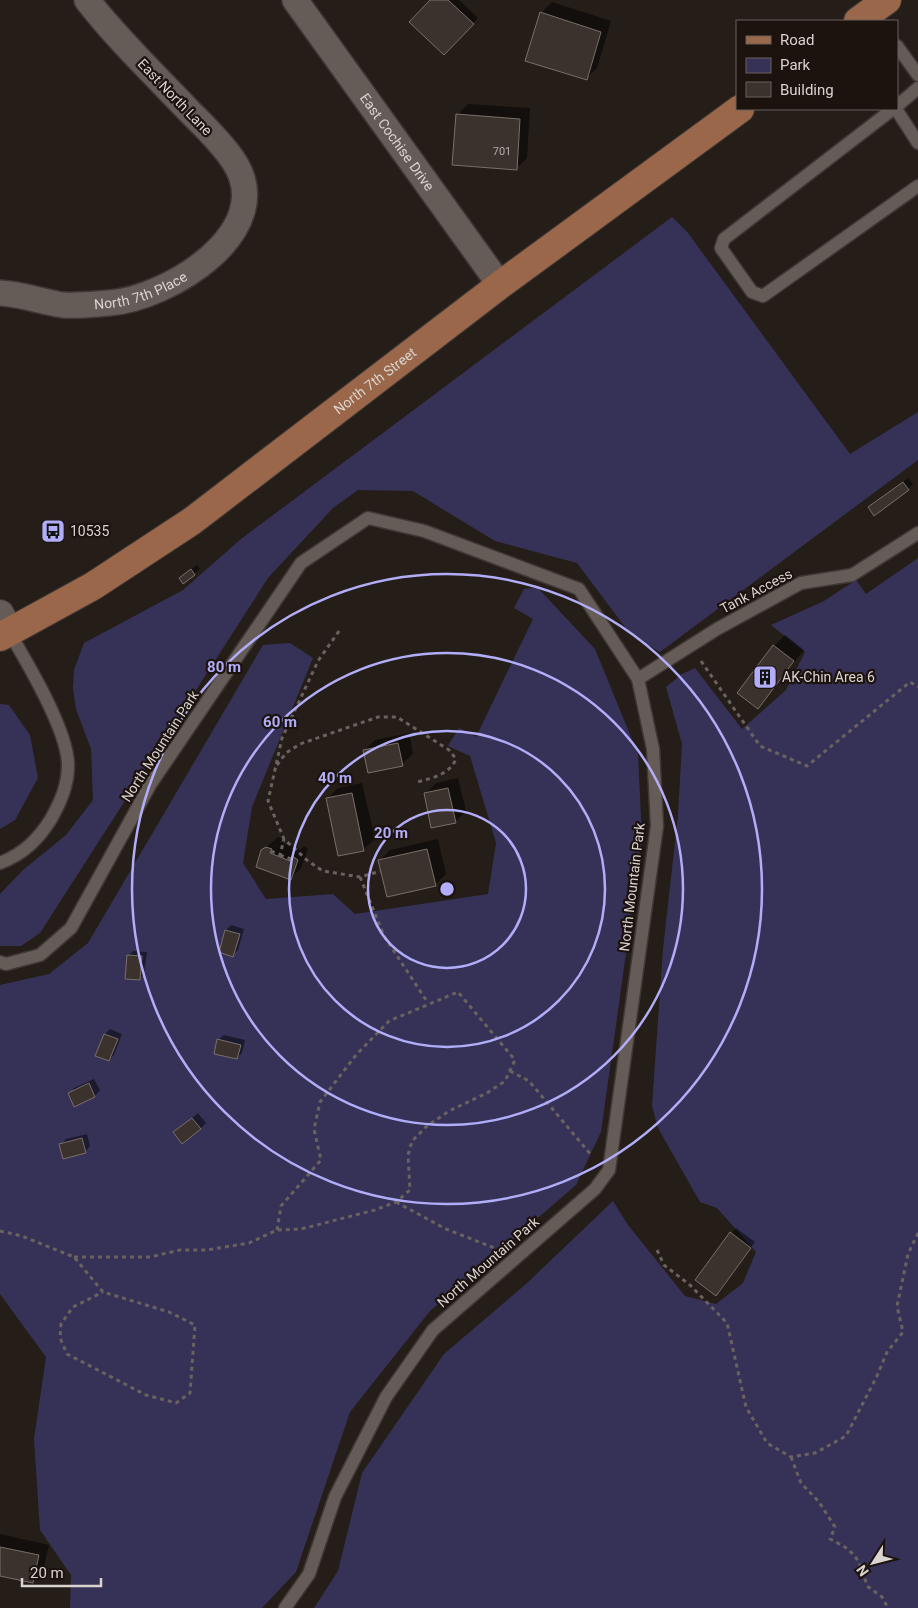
<svg xmlns="http://www.w3.org/2000/svg" width="918" height="1608" font-family="Roboto,sans-serif">
  <style>
    .green { fill: #363257 }
    .shadow { fill: #0007 }
    .building { fill: #3b322d; stroke: #796f69 }
    .lines { fill: none; stroke-linecap: round; stroke-linejoin: round }
    .service-casing { stroke: #3f3835; stroke-width: 15 }
    .minor-casing { stroke: #3f3835; stroke-width: 28 }
    .tertiary-casing { stroke: #3f3835; stroke-width: 30 }
    .primary-casing { stroke: #3f3835; stroke-width: 30 }
    .path { stroke: #6a625e; stroke-width: 3; stroke-dasharray: 4 4; stroke-linecap: butt }
    .service { stroke: #665c57; stroke-width: 12 }
    .minor { stroke: #665c57; stroke-width: 25 }
    .tertiary { stroke: #665c57; stroke-width: 28 }
    .primary { stroke: #9b674a; stroke-width: 28 }
    .ring { fill: none; stroke: #b2adf9; stroke-width: 2.5 }
    .labels { text-anchor: middle; dominant-baseline: central; stroke-width: 4.5; stroke-linejoin: round; paint-order: stroke }
    .number-label { font-size: 11px; fill: #b2aca8 }
    .street-label { font-size: 14px; fill: #dad4d1; stroke: #1c130f }
    .poi-label { font-size: 14px; fill: #dad4d1; stroke: #1c130f; text-anchor: start }
    .centre { fill: #b2adf9; stroke: #1c130f; stroke-width: 2.5 }
    .ring-label { font-size: 15px; text-anchor: middle; font-weight: bold; fill: #b2adf9; stroke: #1c130f; stroke-width: 4.5; stroke-linejoin: round; paint-order: stroke }
  </style>
  <rect width="100%" height="100%" fill="#251d18"/>
  <g class="green">
    <path d="M672,217L688,233L850,454L918,412V460L660,652L631,635L577,563L495,541L413,491L358,490L333,508L268,578L40,933L21,946H0V894L23,870L66,835L93,800L91,749L76,709L73,688L74,670L84,643L183,590L241,539Z"/>
    <path d="M918,558V1608H314L338,1571L362,1473L444,1354L526,1284L613,1201L628,1225L685,1296L716,1304L743,1283L756,1252L717,1208L700,1202L658,1128L652,1106L663,949L678,815L682,744L666,687L682,674L695,668L742,729L786,690L805,652L771,625L824,601L856,580L866,594Z"/>
    <path d="M537,587L595,649L638,754L642,839L601,1132L576,1185L430,1311L350,1412L296,1572L262,1608H70L71,1575L40,1530L34,1439L46,1357L0,1294V985L49,974L88,943L263,645L290,643L313,658L252,807L243,863L266,899L333,894L355,914L488,894L496,843L470,756L448,746L459,728L476,737L533,619L514,608L524,589Z"/>
    <path d="M0,704L9,705L30,735L38,778L15,820L0,829Z"/>
  </g>
  <g class="shadow">
    <path d="M432,0H459L478,18L444,53Z"/>
    <path d="M552,2L611,21L597,68L586,79L541,13Z"/>
    <path d="M468,104L530,108L527,158L516,169L457,115Z"/>
    <path d="M908,478L913,484L908,489L869,507Z"/>
    <path d="M197,565L200,569L183,582L186,573Z"/>
    <path d="M785,635L804,650L758,707L774,646Z"/>
    <path d="M409,733L413,754L402,764L364,751L375,740Z"/>
    <path d="M458,778L466,811L455,822L425,794L436,783Z"/>
    <path d="M362,783L375,839L364,849L339,855L327,799L338,788Z"/>
    <path d="M278,837L282,838L280,842L300,850L304,846L308,849L301,868L290,879L262,851Z"/>
    <path d="M438,839L446,874L435,885L380,860L390,850Z"/>
    <path d="M231,925L244,929L238,950L233,955L220,952L226,930Z"/>
    <path d="M133,951L147,952L144,974L139,979L128,956Z"/>
    <path d="M110,1029L122,1034L114,1055L109,1060L105,1034Z"/>
    <path d="M224,1035L245,1040L242,1053L237,1058L218,1040Z"/>
    <path d="M94,1079L100,1090L95,1096L74,1105L69,1094L74,1088Z"/>
    <path d="M198,1113L206,1123L201,1128L175,1132Z"/>
    <path d="M87,1134L90,1146L85,1152L61,1145L66,1139Z"/>
    <path d="M736,1228L755,1242L721,1289L696,1280Z"/>
    <path d="M0,1534L49,1545L43,1571L33,1582L0,1575Z"/>
  </g>
  <g class="building">
    <path d="M430,0H448L474,24L444,55L409,22Z"/>
    <path d="M540,12L601,32L587,80L525,61Z"/>
    <path d="M456,114L520,119L517,170L452,165Z"/>
    <path d="M903,482L909,490L874,516L868,507Z"/>
    <path d="M191,569L195,575L183,584L179,578Z"/>
    <path d="M773,645L794,661L758,709L737,693Z"/>
    <path d="M398,743L403,766L368,773L363,750Z"/>
    <path d="M448,788L456,823L431,828L424,793Z"/>
    <path d="M352,793L364,851L338,856L326,798Z"/>
    <path d="M266,847L272,849L270,853L290,861L292,856L298,860L291,880L256,867L261,850Z"/>
    <path d="M427,849L436,886L387,897L378,860Z"/>
    <path d="M225,930L240,934L233,957L219,952Z"/>
    <path d="M127,955L142,956L140,980L125,979Z"/>
    <path d="M104,1034L118,1039L109,1061L95,1056Z"/>
    <path d="M217,1039L241,1045L237,1059L214,1054Z"/>
    <path d="M89,1083L95,1097L74,1107L68,1093Z"/>
    <path d="M192,1118L201,1129L182,1144L173,1132Z"/>
    <path d="M82,1138L86,1153L63,1159L59,1144Z"/>
    <path d="M730,1232L751,1248L716,1296L695,1280Z"/>
    <path d="M0,1547L39,1555L33,1583L0,1576Z"/>
  </g>
  <g class="lines">
    <g class="service-casing">
      <g id="service">
        <path d="M897,46L918,75"/>
        <path d="M897,106L918,88"/>
        <path d="M893,109L724,239L721,248L752,292L763,296L918,186"/>
        <path d="M896,109L918,143"/>
        <path d="M638,679L717,629L801,583L852,575L918,533"/>
        <path d="M0,863C23,854 38,840 51,819C61,801 68,785 68,765C68,731 27,662 9,632"/>
        <path d="M0,962L6,964L40,955L71,928L150,785L301,563L368,518L424,531L579,589L638,679L653,749L657,826L609,1170L595,1189L433,1330L386,1397L335,1497L309,1574L285,1608"/>
      </g>
    </g>
    <g class="minor-casing">
      <g id="minor">
        <path id="s1" d="M295,0L500,285"/>
        <path id="s2" d="M0,293C22,294 42,302 63,305C78,306 95,304 109,303C168,299 281,230 233,160C221,142 205,127 190,112C155,75 118,40 87,0"/>
      </g>
    </g>
    <g class="tertiary-casing">
      <path id="tertiary" d="M0,614L9,632"/>
    </g>
    <g class="primary-casing">
      <g id="primary">
        <path d="M858,21L887,0"/>
        <path id="s3" d="M0,637L93,586L192,521L500,285L740,109"/>
      </g>
    </g>
    <g class="path">
      <path d="M339,631L318,661L282,738L268,801L284,839L308,861L323,871L360,877L381,871"/>
      <path d="M701,661L760,746L807,766L910,682L918,687"/>
      <path d="M277,765L286,753L300,744L378,717H397L449,750L456,759C449,775 432,778 417,782"/>
      <path d="M271,851L280,855L284,839"/>
      <path d="M280,855L291,859"/>
      <path d="M360,877L384,936L428,1003"/>
      <path d="M510,1071L529,1081L592,1156"/>
      <path d="M396,1202L446,1229L497,1249"/>
      <path d="M0,1231L22,1236L74,1257L103,1292L169,1312L195,1325L190,1393L176,1403L146,1395L67,1354L60,1338L61,1324L73,1307L103,1292"/>
      <path d="M657,1250L664,1265L690,1285L727,1323L746,1407L767,1443L791,1457L815,1453L846,1436L877,1376L887,1352L903,1332L897,1306L908,1254L918,1233"/>
      <path d="M74,1257H150L180,1250H207L249,1243L277,1230L301,1229L375,1210L396,1202L410,1190L408,1155L412,1141L427,1126L449,1111L487,1093L505,1081L515,1060L458,992L389,1021L356,1055L320,1102L314,1129L321,1160L281,1206L277,1230"/>
      <path d="M791,1457L801,1483L819,1502L835,1527L830,1539L845,1547L855,1556L863,1571L867,1586L882,1597L888,1608"/>
    </g>
    <use href="#service" class="service"/>
    <use href="#minor" class="minor"/>
    <use href="#tertiary" class="tertiary"/>
    <use href="#primary" class="primary"/>
  </g>
  <g class="ring">
    <circle cx="447" cy="889" r="79"/>
    <circle cx="447" cy="889" r="158"/>
    <circle cx="447" cy="889" r="236"/>
    <circle cx="447" cy="889" r="315"/>
  </g>
  <defs>
    <g id="bus-square" transform="scale(1.25)"><rect x="-9" y="-9" width="18" height="18" rx="4" fill="#b2adf9" stroke="#1c130f"/><path d="M-5-6H5V4H4V6H2V4H-2V6H-4V4H-5ZM-3.5-4V0h7V-4ZM-3.5 1.2v1.5H-2V1.2ZM2 1.2v1.5H3.5V1.2Z" fill="#111"/></g>
    <g id="building-square" transform="scale(1.25)"><rect x="-9" y="-9" width="18" height="18" rx="4" fill="#b2adf9" stroke="#1c130f"/><path d="M-4-6H4V6H1V3H-1V6H-4ZM-2.5-4.3h1.7v1.8h-1.7ZM.8-4.3h1.7v1.8H.8ZM-2.5-1h1.7V.8h-1.7ZM.8-1h1.7V.8H.8Z" fill="#111"/></g>
  </defs>
  <g fill-rule="evenodd">
    <use href="#bus-square" x="53" y="531"/>
    <use href="#building-square" x="765" y="677"/>
  </g>
  <g class="labels">
    <g class="number-label">
      <text x="502" y="151">701</text>
    </g>
    <g class="street-label">
      <text transform="translate(175 97) rotate(46)">East North Lane</text>
      <text stroke="none"><textPath href="#s1" startOffset="175">East Cochise Drive</textPath></text>
      <text stroke="none"><textPath href="#s2" startOffset="144">North 7th Place</textPath></text>
      <text stroke="none"><textPath href="#s3" startOffset="455">North 7th Street</textPath></text>
      <text transform="translate(756 591) rotate(-28)">Tank Access</text>
      <text transform="translate(160 746) rotate(-57)">North Mountain Park</text>
      <text transform="translate(632 887) rotate(-83)">North Mountain Park</text>
      <text transform="translate(488 1262) rotate(-41)">North Mountain Park</text>
    </g>
    <g class="poi-label">
      <text x="70" y="531">10535</text>
      <text x="782" y="677">AK-Chin Area 6</text>
    </g>
  </g>
  <circle cx="447" cy="889" r="8" class="centre"/>
  <g class="ring-label">
    <text x="224" y="672">80 m</text>
    <text x="280" y="727">60 m</text>
    <text x="335" y="783">40 m</text>
    <text x="391" y="838">20 m</text>
  </g>
  <rect x="736" y="20" width="162" height="90" fill="#1c130f" stroke="#68605d"/>
  <rect x="746" y="36" width="25" height="8" fill="#9b674a" stroke="#68605d"/>
  <text x="780" y="45" font-size="15" fill="#dad4d1">Road</text>
  <rect x="746" y="58" width="25" height="15" fill="#363257" stroke="#68605d"/>
  <text x="780" y="70" font-size="15" fill="#dad4d1">Park</text>
  <rect x="746" y="82" width="25" height="15" fill="#3b322d" stroke="#68605d"/>
  <text x="780" y="95" font-size="15" fill="#dad4d1">Building</text>
  <g transform="translate(873 1563) rotate(234)" stroke="#1c130f" stroke-width="4" paint-order="stroke">
  <path d="M0-4L9 19L0 12L-9 19Z" fill="#dad4d1"/>
  <text y="-8" font-size="14" font-weight="bold" text-anchor="middle" fill="#dad4d1">N</text>
  </g>
  <path d="M22 1578v8h79v-8" fill="none" stroke="#dad4d1" stroke-width="2.5"/>
  <text x="30" y="1578" font-size="15" fill="#dad4d1" stroke="#1c130f" stroke-width="4" paint-order="stroke">20 m</text>
</svg>
